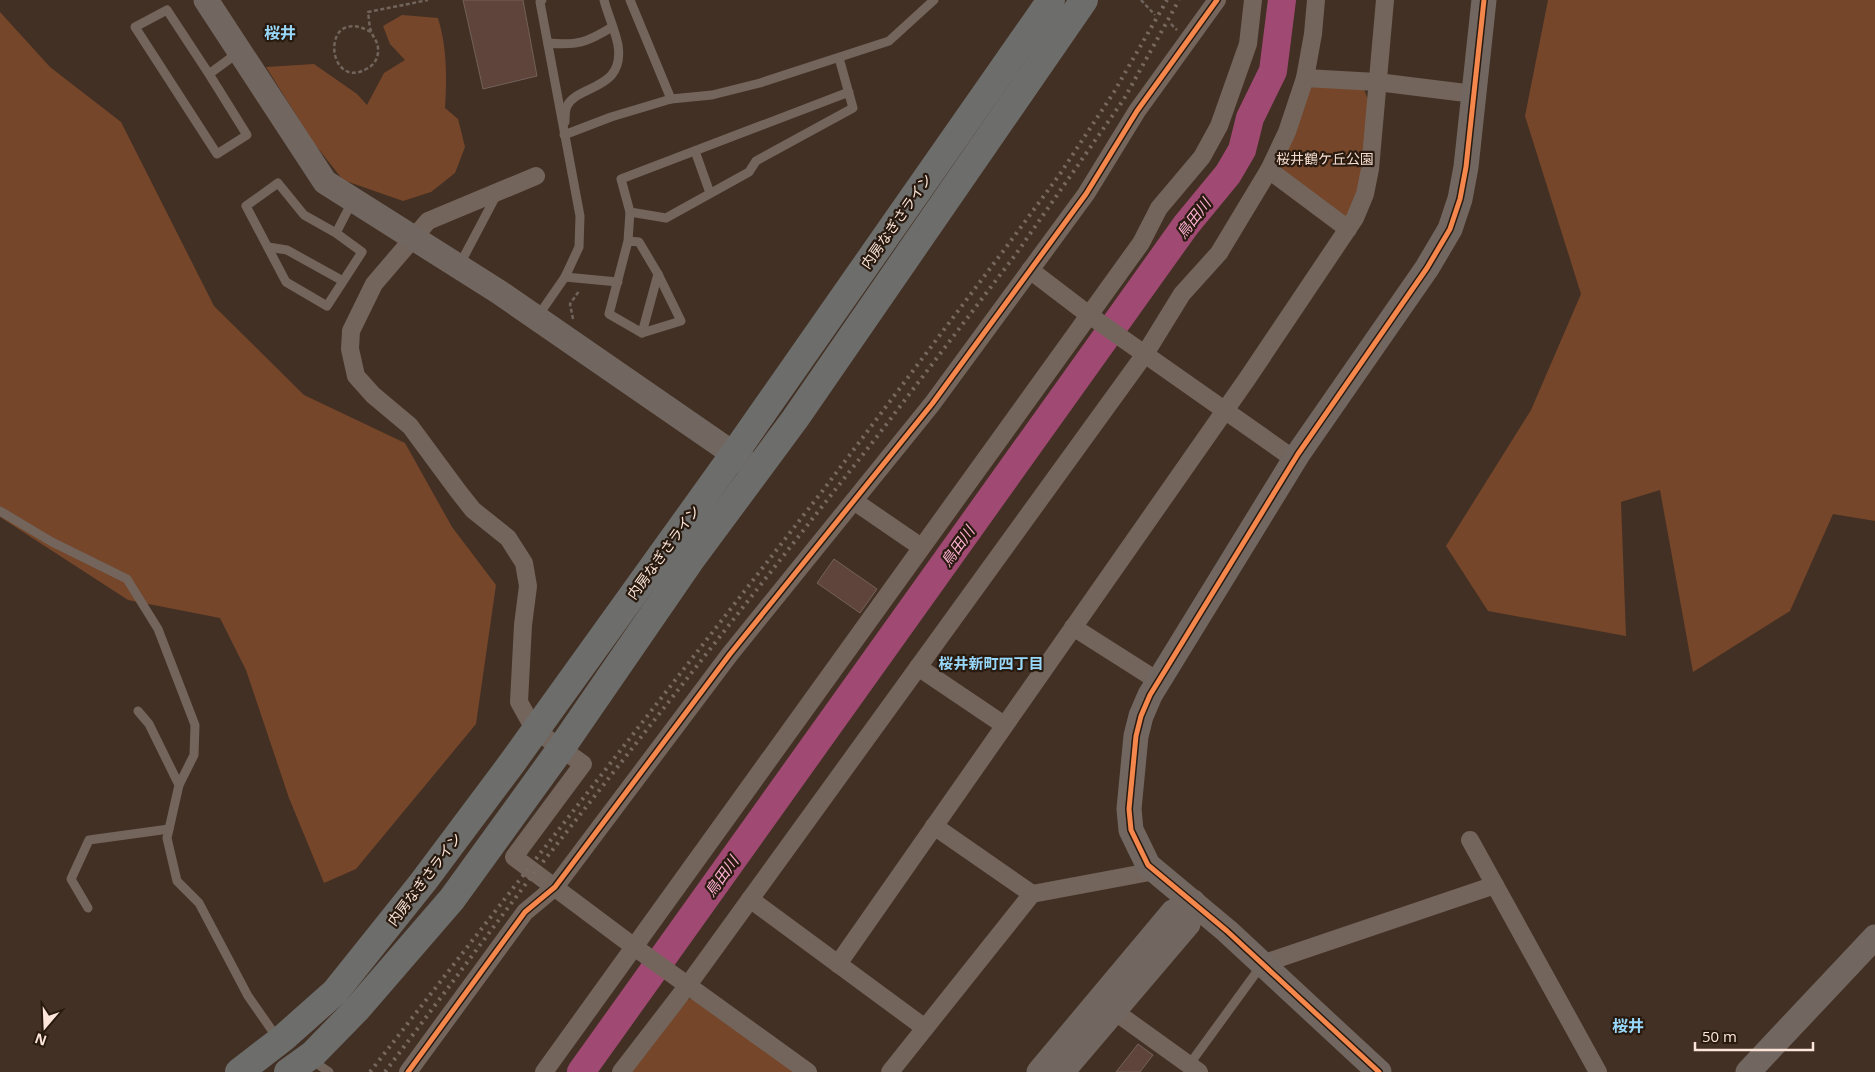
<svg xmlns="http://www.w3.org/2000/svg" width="1875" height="1072" font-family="'Open Sans','Noto Sans JP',sans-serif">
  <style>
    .green { fill: #75462a }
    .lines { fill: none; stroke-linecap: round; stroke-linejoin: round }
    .river { stroke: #a04972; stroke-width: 28 }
    .building { fill: #5f443b; stroke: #72615a }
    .path { stroke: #71645c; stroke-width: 2.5; stroke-dasharray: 4 2.5; stroke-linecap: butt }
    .lane { stroke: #73655c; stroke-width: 9 }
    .street { stroke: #73655c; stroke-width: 18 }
    .secondary { stroke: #726760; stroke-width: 25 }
    .highway { stroke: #6d6d6b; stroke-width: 28 }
    .rail { stroke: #776860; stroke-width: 4; stroke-dasharray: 2.5 5; stroke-linecap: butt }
    .cycleway-casing { stroke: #291a10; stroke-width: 8 }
    .cycleway { stroke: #f5874c; stroke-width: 5 }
    .labels { text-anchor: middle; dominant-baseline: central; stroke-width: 4.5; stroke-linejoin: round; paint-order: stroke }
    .park-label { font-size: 14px; fill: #f5ddcf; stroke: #291a10 }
    .street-label { font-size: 14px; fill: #fde6d9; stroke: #291a10 }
    .water-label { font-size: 15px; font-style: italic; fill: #feb1d3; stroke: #291a10 }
    .neighbourhood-label { font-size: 15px; font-weight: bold; fill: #98d8fa; stroke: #291a10 }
    .quarter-label { font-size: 16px; font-weight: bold; fill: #98d8fa; stroke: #291a10 }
  </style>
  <rect width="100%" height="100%" fill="#423024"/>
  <g class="green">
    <path d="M1548,0H1875V521L1833,514L1790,611L1693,672L1660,490L1621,502L1626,636L1488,611L1446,546L1531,410L1581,294L1525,116Z"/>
    <path d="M0,12L50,67L121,122L214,306L304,395L405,443L452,527L496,585L476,724L356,869L324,883L289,798L246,670L220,618L128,600L0,517Z"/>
    <path d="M402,15L438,18C447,47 447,78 445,108L458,119L465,147L455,173L431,192L403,201L343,180L313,142L266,67L314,64L357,94L367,105L384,73L405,60L390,44L383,26Z"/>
    <path d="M1306,87H1363L1371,107L1363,191L1345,222L1278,173Z"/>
    <path d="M692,998L794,1072H627L687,1000Z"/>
  </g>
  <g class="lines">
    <path class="river" d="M581,1072L1186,225L1228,174L1242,150L1250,118L1273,71L1282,0"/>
  </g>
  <g class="building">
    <path d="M463,0H523L537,76L483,89Z"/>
    <path d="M834,559L877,589L860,613L817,583Z"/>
    <path d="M1138,1044L1153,1055L1140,1072H1116Z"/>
  </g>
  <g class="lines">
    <g class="path">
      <path d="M1141,0L1155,15"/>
      <path d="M1171,24L1177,30"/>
      <path d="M371,32C319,3 326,94 368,68C374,65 379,57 378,49C378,41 373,38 371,31C369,26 369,18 368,12L428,0"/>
      <path d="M573,319L570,304L579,291"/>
    </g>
    <g class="lane">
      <path d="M548,43C577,46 588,42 612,27"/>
      <path d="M839,58L853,108L756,161L749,172L666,218L630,212L621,179L849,92"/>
      <path d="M209,74L167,10L135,27L217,154L247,135L209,74L239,52"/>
      <path d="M671,99L712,95L760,83L889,41L934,0"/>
      <path d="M565,122C565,118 565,110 567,106C578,84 625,91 618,45C615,30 608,15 604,0"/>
      <path d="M564,135L611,117L671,99L630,0"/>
      <path d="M695,151L710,193"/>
      <path d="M336,233L304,215L278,183L246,206L286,282L327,306L362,252L336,233L353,200"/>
      <path d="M628,241L639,242L658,274L681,321L642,333L609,314L628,241L630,212"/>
      <path d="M268,247L287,250L343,281"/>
      <path d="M460,264L497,194"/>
      <path d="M565,277L618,282"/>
      <path d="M538,316L565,277L579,247L580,216L540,2L542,0"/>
      <path d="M642,333L658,274"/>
      <path d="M0,511L52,542L127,579L158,629L195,725L194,755L179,785L167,838L177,881L199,903L248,996L278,1039"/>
      <path d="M138,711L149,724L179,785"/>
      <path d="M88,908L71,879L89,840L169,829"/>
      <path d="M310,1059L329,1072"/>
      <path d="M1189,1065L1261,966"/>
    </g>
    <g class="street">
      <path d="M1305,78L1377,82L1474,94"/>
      <path d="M1269,170L1348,229"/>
      <path d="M536,176L428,221L374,284L351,331L350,349L356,376L373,395L410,426L458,491L473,510L508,538L524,563L528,586L523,625L519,702L534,729L583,764L514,857L633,946L808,1072"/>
      <path d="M1030,270L1089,315L1294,459"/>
      <path d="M854,501L921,547"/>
      <path d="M1073,627L1158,681"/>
      <path d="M918,667L1004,725"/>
      <path d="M934,826L1032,894"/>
      <path d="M1470,840L1598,1072"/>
      <path d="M750,899L925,1028"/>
      <path d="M838,964L1247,379L1355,218L1365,194L1370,169L1385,0"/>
      <path d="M1262,964L1495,885"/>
      <path d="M1114,1011L1199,1072"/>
      <path d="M408,1072L525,912L555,887L730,654L932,404L1086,194L1137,111L1217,0"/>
      <path d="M544,1072L1141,243L1159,208L1202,157L1219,126L1248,44L1253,0"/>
      <path d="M621,1072L688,985L1145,354L1182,294L1219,253L1269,170L1287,132L1305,78L1313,34L1316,0"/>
      <path d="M890,1072L1032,894L1155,871"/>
    </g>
    <g class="secondary">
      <path d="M206,0L325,182L499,292L751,466"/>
      <path d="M1039,1072L1173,912L1193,902"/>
      <path d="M1062,1072L1188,924L1193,902"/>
      <path d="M1379,1072L1227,931L1148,865L1131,830L1129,809L1136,736L1141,716L1150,695L1298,454L1427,268L1450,229L1460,199L1466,167L1484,0"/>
      <path d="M1748,1072L1875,937"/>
    </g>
    <g class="highway">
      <path d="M239,1072L282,1039L335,992L423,882L512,763L734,454L1051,0"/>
      <path d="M288,1072L313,1054L357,1009L452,899L562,747L690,561L795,419L1084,0"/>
    </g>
    <g class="rail">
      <path d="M370,1072L824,489L1007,246L1060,174L1114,92L1167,0"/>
      <path d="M385,1072L528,881L879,434L1016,254L1124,99L1179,0"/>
    </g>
    <g class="cycleway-casing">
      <g id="cycleway">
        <path d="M408,1072L525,912L555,887L730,654L932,404L1086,194L1137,111L1217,0"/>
        <path d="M1379,1072L1227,931L1148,865L1131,830L1129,809L1136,736L1141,716L1150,695L1298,454L1427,268L1450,229L1460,199L1466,167L1484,0"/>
      </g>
    </g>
    <use href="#cycleway" class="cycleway"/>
  </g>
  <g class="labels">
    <g class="park-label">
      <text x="1325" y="158">桜井鶴ケ丘公園</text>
    </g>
    <g class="street-label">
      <text transform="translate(896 221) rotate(-55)">内房なぎさライン</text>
      <text transform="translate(663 552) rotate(-54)">内房なぎさライン</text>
      <text transform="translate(424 879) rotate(-53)">内房なぎさライン</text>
    </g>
    <g class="water-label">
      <text transform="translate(1193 218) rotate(-52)">鳥田川</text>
      <text transform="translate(957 546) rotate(-54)">鳥田川</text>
      <text transform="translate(721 876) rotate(-54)">鳥田川</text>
    </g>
    <g class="neighbourhood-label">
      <text x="991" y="663">桜井新町四丁目</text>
    </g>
    <g class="quarter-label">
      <text x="280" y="33">桜井</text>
      <text x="1628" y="1026">桜井</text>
    </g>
  </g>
  <g transform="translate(45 1027) rotate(199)" stroke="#291a10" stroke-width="4" paint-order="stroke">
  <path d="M0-4L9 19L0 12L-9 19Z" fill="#fde6d9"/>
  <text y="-8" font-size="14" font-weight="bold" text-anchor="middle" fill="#fde6d9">N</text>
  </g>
  <path d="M1695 1042v8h118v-8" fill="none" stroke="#fde6d9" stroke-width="2.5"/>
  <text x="1702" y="1042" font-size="15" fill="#fde6d9" stroke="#291a10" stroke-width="4" paint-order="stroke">50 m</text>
</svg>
